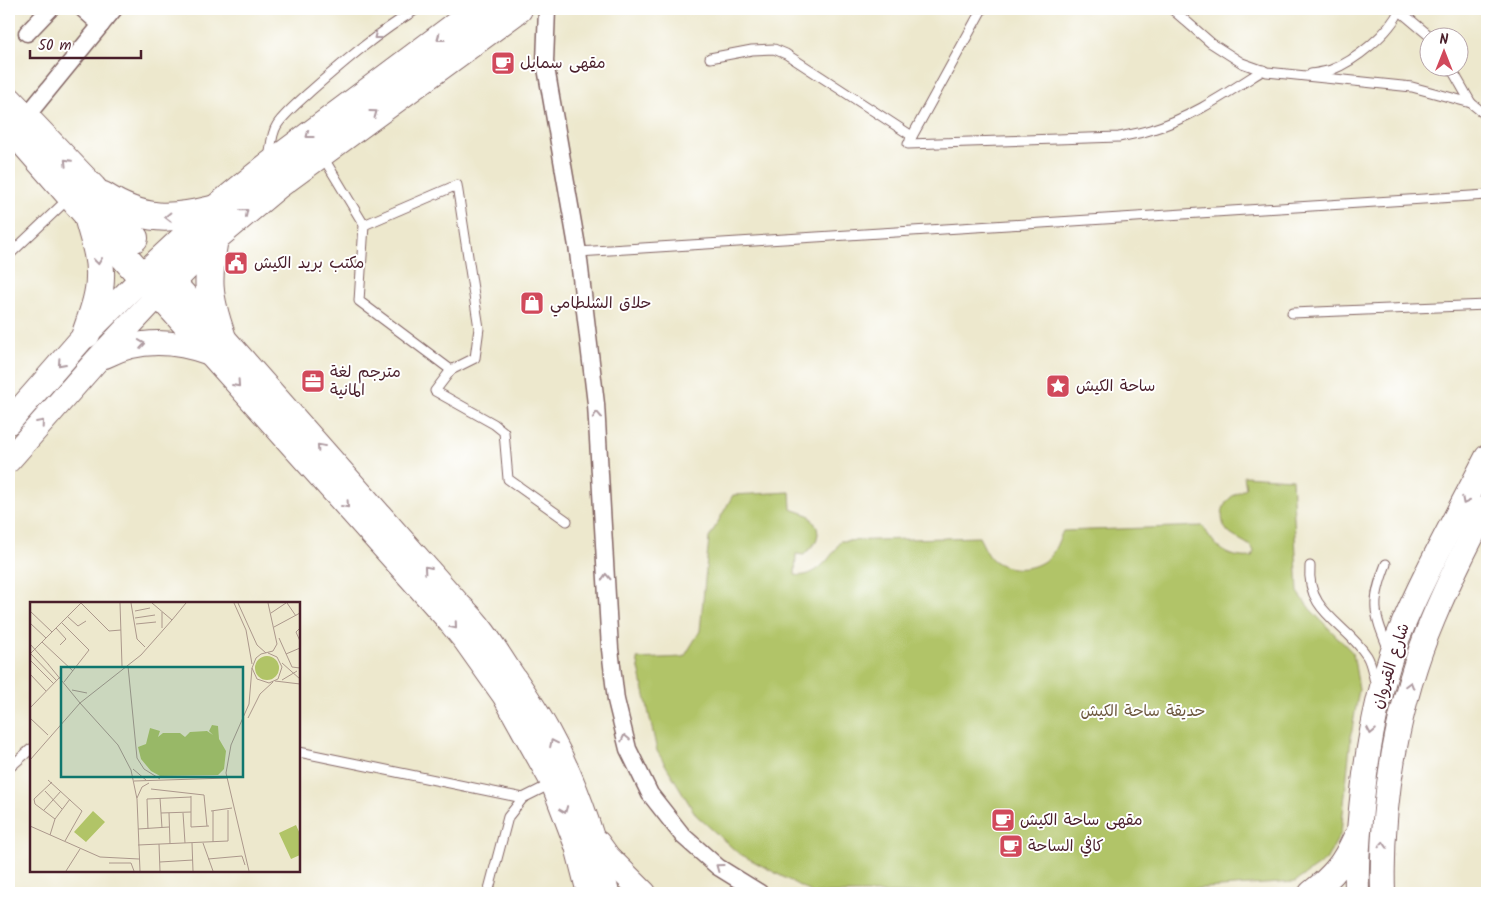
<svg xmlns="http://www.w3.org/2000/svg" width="1496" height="902" font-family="Kalam,'Playpen Sans Arabic',sans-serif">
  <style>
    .green { fill: #b1c467; stroke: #7e7249 }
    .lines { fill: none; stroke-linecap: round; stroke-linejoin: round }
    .lane-casing { stroke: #836564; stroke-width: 11 }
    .street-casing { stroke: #836564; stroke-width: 19 }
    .secondary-casing { stroke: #836564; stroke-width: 26 }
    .highway-casing { stroke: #836564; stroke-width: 30 }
    .lane { stroke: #fff; stroke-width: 9 }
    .street { stroke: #fff; stroke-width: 16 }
    .secondary { stroke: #fff; stroke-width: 24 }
    .highway { stroke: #fff; stroke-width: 28 }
    .oneway { stroke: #ae9aa0 }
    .labels { text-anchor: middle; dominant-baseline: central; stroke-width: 4; stroke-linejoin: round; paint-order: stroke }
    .poi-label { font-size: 16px; fill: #4a1f2b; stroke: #fff; text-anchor: start }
    .street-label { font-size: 16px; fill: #4a1f2b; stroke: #fff }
    .park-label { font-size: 16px; fill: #6e5940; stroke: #fff }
    .inset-road { fill: none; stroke: #ac988c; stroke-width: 1 }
    .view { fill: #0f766e; fill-opacity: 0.15; stroke: #0f766e; stroke-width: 2.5 }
    .inset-edge { fill: none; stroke: #4a1f2b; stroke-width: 2.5 }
  </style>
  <rect width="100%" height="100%" fill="#fff"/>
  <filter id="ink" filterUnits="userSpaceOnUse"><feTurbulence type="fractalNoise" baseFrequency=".02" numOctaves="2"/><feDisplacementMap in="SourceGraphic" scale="10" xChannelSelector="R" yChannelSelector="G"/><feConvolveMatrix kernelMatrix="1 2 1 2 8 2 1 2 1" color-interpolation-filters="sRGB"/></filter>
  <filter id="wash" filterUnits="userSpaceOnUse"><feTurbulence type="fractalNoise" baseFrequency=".0096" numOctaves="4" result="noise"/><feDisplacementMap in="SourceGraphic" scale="20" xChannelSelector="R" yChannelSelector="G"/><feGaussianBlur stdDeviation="1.12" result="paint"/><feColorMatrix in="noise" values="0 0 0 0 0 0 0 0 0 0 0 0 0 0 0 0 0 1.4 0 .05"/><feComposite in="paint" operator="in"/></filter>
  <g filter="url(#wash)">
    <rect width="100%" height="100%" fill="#ede8cd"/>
    <path class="green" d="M1244,476L1292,479L1298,592L1310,609L1353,653L1359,689L1351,736L1341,833L1326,860L1295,882L1130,893H813L738,853L696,815L657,751L637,659L684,657L700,631L709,538L733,495L790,492L791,509L809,515L817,527L818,534L816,542L804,555L796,554L795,575C815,579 832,557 840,541L979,537C983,544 987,555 993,560C1008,572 1034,571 1048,558C1055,552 1059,539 1063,531L1203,526C1215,547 1227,559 1252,557L1254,551C1248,541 1236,540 1228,532C1220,523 1220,508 1229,499C1233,495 1240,491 1246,488Z"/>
  </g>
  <g filter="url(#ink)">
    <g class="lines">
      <g class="lane-casing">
        <g id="lane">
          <path d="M1172,9L1211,43L1242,63L1267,72L1412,87L1471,103L1487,116"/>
          <path d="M1400,11L1432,38"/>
          <path d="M710,58L752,50L774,49L786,54L912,136"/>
          <path d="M1451,68L1471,103"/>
          <path d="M1311,74C1317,73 1325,72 1331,70C1355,61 1390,33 1400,9"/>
          <path d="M910,140L982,9"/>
          <path d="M908,144L1119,137C1129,135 1140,133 1150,130C1191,118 1227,93 1263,70"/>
          <path d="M323,157L364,225L359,301L451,370L475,358L479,328L457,185L364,225"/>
          <path d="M269,159C271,148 271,134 277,125C284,114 303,98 313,89C346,60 379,32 417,9"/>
          <path d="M578,252L1487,195"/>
          <path d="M9,255L68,199"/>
          <path d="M1292,313L1487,305"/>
          <path d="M451,370L435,391L494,424L504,432L508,479L567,521"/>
          <path d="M1386,564C1371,603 1373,612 1389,650"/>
          <path d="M1310,566C1306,613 1345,622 1367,656C1372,664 1373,676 1376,686"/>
          <path d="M299,752L523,798"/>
          <path d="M9,768L31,749"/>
          <path d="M488,893L508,817L523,798L551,784"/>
        </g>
      </g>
      <g class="street-casing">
        <g id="street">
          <path d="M83,9L101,25"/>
          <path d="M547,9L545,62L578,252L596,404L610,649L616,700L628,749L650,794L683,836L718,867L760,893"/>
          <path d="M27,33L50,9"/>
          <path d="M25,118L114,9"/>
        </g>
      </g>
      <g class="secondary-casing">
        <g id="secondary">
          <path d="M172,281L221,335L460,606C480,624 495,649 510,672C523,691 536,710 547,730C575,780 594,837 607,893"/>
          <path d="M105,356C139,338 174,340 210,353"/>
          <path d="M9,422L86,334L143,277"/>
          <path d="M9,460L97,360L158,295L446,617L465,640L504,695L553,783L577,846L589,893"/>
          <path d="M598,843L608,857L644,893"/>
          <path d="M1311,893C1334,875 1343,864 1355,838"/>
          <path d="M1357,893C1356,859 1359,825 1363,791C1369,738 1379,687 1398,637C1423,575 1457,516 1487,457"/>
          <path d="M1383,893C1380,804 1398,701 1433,619C1449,581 1468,543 1487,507"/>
        </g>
      </g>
      <g class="highway-casing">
        <g id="highway">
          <path d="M9,101L92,188L134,238"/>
          <path d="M9,125L158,295L214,238L276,186L518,9"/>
          <path d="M103,196C144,222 171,220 216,209"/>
          <path d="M214,238C207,280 207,294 221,335"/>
          <path d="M143,277L216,209L268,167L479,9"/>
          <path d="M86,334C92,316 100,297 100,277C101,258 94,238 89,220"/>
        </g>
      </g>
      <use href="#lane" class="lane"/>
      <use href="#street" class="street"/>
      <use href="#secondary" class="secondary"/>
      <use href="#highway" class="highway"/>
    </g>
    <defs><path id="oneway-chevron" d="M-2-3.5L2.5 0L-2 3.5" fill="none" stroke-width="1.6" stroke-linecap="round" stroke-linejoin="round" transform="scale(1.25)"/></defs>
    <g class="oneway">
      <use href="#oneway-chevron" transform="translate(377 36) rotate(142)"/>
      <use href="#oneway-chevron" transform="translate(440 38) rotate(143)"/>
      <use href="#oneway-chevron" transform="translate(374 113) rotate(-36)"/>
      <use href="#oneway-chevron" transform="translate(309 135) rotate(143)"/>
      <use href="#oneway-chevron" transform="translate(67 162) rotate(-134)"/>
      <use href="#oneway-chevron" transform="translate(245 212) rotate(-40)"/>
      <use href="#oneway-chevron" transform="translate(168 217) rotate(179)"/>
      <use href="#oneway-chevron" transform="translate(98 261) rotate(83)"/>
      <use href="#oneway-chevron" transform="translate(142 344) rotate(-9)"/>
      <use href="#oneway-chevron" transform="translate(61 363) rotate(132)"/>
      <use href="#oneway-chevron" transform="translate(237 384) rotate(48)"/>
      <use href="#oneway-chevron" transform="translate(597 415) rotate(-93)"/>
      <use href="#oneway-chevron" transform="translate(41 423) rotate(-49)"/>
      <use href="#oneway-chevron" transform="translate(320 447) rotate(-131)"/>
      <use href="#oneway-chevron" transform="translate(1465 501) rotate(117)"/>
      <use href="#oneway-chevron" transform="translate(346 505) rotate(48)"/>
      <use href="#oneway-chevron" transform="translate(427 569) rotate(-131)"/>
      <use href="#oneway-chevron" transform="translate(606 577) rotate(-93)"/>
      <use href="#oneway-chevron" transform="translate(454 626) rotate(50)"/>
      <use href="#oneway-chevron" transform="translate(1410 685) rotate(-74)"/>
      <use href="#oneway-chevron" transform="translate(1371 731) rotate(101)"/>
      <use href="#oneway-chevron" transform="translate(625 738) rotate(-103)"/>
      <use href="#oneway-chevron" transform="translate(553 743) rotate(-116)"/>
      <use href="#oneway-chevron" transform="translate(564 810) rotate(69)"/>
      <use href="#oneway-chevron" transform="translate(1383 845) rotate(-87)"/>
      <use href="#oneway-chevron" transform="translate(719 867) rotate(-144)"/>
    </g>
  </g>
  <defs>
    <g id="cafe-square" transform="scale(1.25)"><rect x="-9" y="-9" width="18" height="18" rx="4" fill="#d1495b" stroke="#fff"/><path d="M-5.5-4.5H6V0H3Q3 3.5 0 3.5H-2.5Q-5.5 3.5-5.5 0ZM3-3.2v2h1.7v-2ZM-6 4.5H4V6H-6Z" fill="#fff"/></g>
    <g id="civic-square" transform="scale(1.25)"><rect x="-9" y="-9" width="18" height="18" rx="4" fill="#d1495b" stroke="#fff"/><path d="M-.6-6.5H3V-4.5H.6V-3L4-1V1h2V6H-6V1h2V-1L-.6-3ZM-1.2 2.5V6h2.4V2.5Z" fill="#fff"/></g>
    <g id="shop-square" transform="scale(1.25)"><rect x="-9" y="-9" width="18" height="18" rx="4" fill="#d1495b" stroke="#fff"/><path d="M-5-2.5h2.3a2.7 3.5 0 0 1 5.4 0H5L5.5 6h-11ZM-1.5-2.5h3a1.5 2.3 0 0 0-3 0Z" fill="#fff"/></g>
    <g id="office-square" transform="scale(1.25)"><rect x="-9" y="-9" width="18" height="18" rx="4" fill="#d1495b" stroke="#fff"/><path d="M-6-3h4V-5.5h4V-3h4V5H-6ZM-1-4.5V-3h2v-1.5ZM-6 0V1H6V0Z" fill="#fff"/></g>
    <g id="sight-square" transform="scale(1.25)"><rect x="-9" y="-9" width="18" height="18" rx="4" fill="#d1495b" stroke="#fff"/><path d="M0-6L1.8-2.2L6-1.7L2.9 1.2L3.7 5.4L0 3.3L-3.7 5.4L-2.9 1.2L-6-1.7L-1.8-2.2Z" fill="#fff"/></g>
  </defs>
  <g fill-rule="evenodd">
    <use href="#cafe-square" x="503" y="63"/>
    <use href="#civic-square" x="236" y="263"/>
    <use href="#shop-square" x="532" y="303"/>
    <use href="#office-square" x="313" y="381"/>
    <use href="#sight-square" x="1058" y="386"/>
    <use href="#cafe-square" x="1003" y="820"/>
    <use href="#cafe-square" x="1011" y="846"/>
  </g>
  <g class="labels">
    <g class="poi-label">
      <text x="520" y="63">مقهى سمايل</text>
      <text x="254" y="263">مكتب بريد الكيش</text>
      <text x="550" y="303">حلاق الشلطامي</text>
      <text x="330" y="372">مترجم لغة<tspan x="330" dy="18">المانية</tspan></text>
      <text x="1076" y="386">ساحة الكيش</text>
      <text x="1020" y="820">مقهى ساحة الكيش</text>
      <text x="1028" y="846">كافي الساحة</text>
    </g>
    <g class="street-label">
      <text transform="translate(1391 666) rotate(-72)">شارع القيروان</text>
    </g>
    <g class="park-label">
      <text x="1143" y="711">حديقة ساحة الكيش</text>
    </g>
  </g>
  <g transform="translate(30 602)">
    <rect width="270" height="270" fill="#ede8cd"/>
    <path d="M225 66a12 12 0 1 1 24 0a12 12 0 1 1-24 0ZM182,123L188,124L189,137L196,149L194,167L188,173L130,174L121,169L111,157L108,145L116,142L120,126L130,129L128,135L133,131H150L155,135L160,130L177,129L183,133L179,129ZM63,209L75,220L56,240L44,230ZM266,223L270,232V253L261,257L249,231Z" fill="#b1c467"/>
    <path class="inset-road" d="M51,1L79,29L91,28M90,1L92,64M101,1L107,37L115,45M204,1L216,28L222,62M208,1L227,43L236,51M257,1L266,14M0,9L22,30M105,9L120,6M132,10V26M241,11L256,1M38,15L48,24L56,19M105,16L125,13M142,18L156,1M0,21L16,36M32,21L59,48L34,80M106,22L126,20M244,25L270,11M26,26L36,37L30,43M270,26L266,30L270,39M249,36L262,65L270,66M12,40L43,69M0,42L19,63M0,51L27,79M238,51L247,55L252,65L248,77L239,81L227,77L222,66L226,56L231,52L243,49L247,42L238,1M0,52L51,1M256,52L270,46M0,58L24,82M252,61L270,77M18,62L50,101L111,53L142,18L122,1M98,64L107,156L114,167L130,177M0,72L16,89M252,78L267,69M245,79L270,82M42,88L57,91M0,106L30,75M0,116L18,133M218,116L230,92L243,80M0,158L50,101L88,143L101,168L107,197L110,269M103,167L116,178M18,178L52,209L35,239M104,179L198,176M22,180L4,197L5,202L25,217M121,187L174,193L177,224M15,189L32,207M161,194V225M107,196L112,185L119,181M130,196L132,226M14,208L31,189M181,209L202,206M183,209V240M131,211L161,210M139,211L140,242M153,211L155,241M0,224L70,255L109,257M161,225L179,224M108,227L139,225M118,227L117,197L161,195M20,233L25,217L40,197M162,241L163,269M173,241L183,269M129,242L130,269M108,243L198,239V208M178,257L212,254L215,263M130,260L163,258M79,261H101L104,269M36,269L50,247M219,269L196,171L201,143L219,102L222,66"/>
    <path class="view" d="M31,65H213V175H31Z"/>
    <rect width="270" height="270" class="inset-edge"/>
  </g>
  <rect width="1496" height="902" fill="none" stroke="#fff" stroke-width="30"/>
  <g transform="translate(1444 52)"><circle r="24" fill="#ffffff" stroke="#b7a5aa"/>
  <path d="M0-4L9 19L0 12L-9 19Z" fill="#d1495b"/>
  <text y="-8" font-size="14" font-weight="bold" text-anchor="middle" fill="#4a1f2b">N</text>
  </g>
  <path d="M30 50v8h111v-8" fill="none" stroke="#4a1f2b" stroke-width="2.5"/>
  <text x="38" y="50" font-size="15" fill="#4a1f2b" stroke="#ffffff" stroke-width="4" paint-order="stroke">50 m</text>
</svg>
